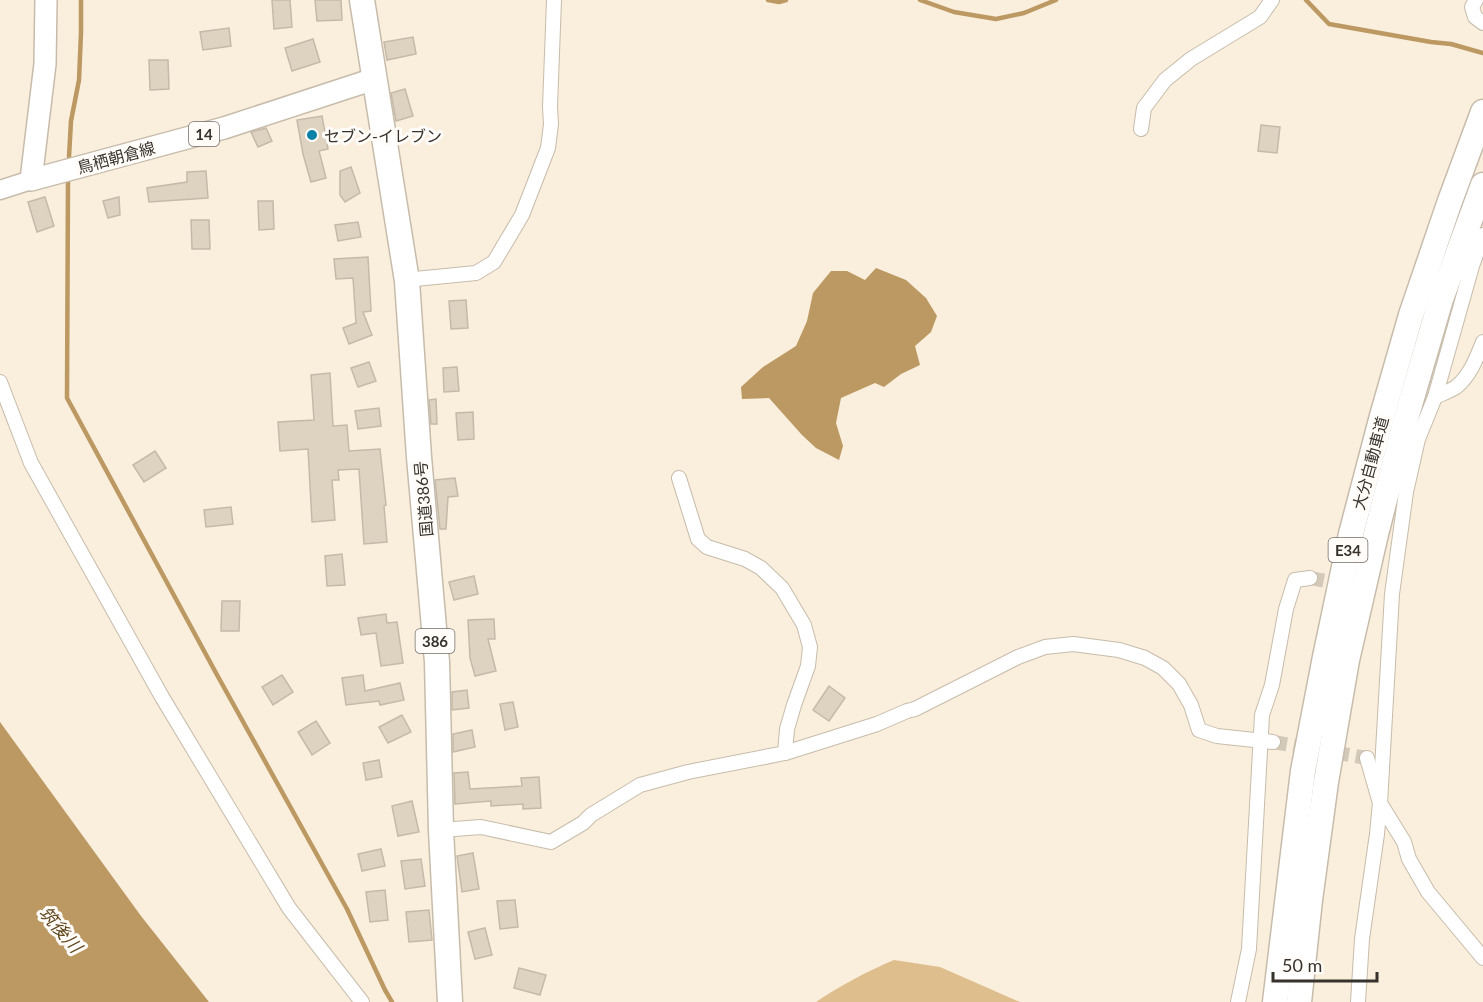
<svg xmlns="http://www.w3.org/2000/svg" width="1483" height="1002" font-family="Lato,'Noto Sans JP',sans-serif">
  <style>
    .green { fill: #dfbe8d }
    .water { fill: #bc9962 }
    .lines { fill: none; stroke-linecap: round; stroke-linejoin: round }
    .stream { stroke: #bc9962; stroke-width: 4.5 }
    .building { fill: #ded2c1; stroke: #c5baa9; stroke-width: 1.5 }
    .street-tunnel { stroke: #d3c9b9; stroke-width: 14; stroke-dasharray: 14 7; stroke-linecap: butt }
    .street-casing { stroke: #c7bcab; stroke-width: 16 }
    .secondary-casing { stroke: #c7bcab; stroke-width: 21 }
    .primary-casing { stroke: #c7bcab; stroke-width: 24 }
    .highway-casing { stroke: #c7bcab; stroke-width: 27 }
    .street { stroke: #fff; stroke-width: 14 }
    .secondary { stroke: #fff; stroke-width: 18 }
    .primary { stroke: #fff; stroke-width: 21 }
    .highway { stroke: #fff; stroke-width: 24 }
    .poi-dot { fill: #0a82a8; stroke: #fffcf9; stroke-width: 2 }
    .labels { text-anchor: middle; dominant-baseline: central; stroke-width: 6; stroke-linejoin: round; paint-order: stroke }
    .shield { fill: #fffcf9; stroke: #736f6a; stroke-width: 1.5 }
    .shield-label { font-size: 15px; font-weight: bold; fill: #37332c }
    .poi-label { font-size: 16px; fill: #37332c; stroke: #fffcf9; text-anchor: start }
    .street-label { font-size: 16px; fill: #37332c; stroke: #fffcf9 }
    .water-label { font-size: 18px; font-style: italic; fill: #61471d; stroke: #fffcf9 }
  </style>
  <rect width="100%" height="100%" fill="#faeedc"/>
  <path class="green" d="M894,960L940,967L1020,1002H816C841,985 866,972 894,960Z"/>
  <g class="water">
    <path d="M876,268L906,280L926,298L937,316L931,332L915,346L920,365L901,374L884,387L875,383L841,398L836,423L843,446L839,460L816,448L802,435L769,398L742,399L741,387L763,367L796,346L807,321L813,293L831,271H847L865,280Z"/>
    <path d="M0,722L141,916L209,1002H0Z"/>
  </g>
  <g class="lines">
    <g class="stream">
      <path d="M768,0L779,2L786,0"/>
      <path d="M920,0L954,12L996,19L1024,13L1056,0"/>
      <path d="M1306,0L1329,24L1431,42L1451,44L1483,53"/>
      <path d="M69,157L71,121L79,80L81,33V0"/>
      <path d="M68,178L67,398L216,673L347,909L385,990L392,1002"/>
    </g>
  </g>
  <g class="building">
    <path d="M272,0H290L292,27L274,29Z"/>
    <path d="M315,0H341L342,20L317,21Z"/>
    <path d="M229,28L231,46L203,50L200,32Z"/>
    <path d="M413,37L416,54L387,60L384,42Z"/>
    <path d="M313,39L320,62L292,71L285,48Z"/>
    <path d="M149,60H168L169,89L150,90Z"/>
    <path d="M405,89L413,116L396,121L391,93Z"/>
    <path d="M322,116L328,149L319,151L326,178L311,182L303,154L297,120Z"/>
    <path d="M1261,125L1280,127L1277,153L1258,151Z"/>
    <path d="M266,128L272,141L258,147L251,132Z"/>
    <path d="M351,167L360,193L345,202L340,195V171Z"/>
    <path d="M206,171L208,198L149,202L147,188L187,182V172Z"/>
    <path d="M45,197L54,226L37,232L28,202Z"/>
    <path d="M119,197L120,215L108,218L103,201Z"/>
    <path d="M258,201H273L274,229L259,230Z"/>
    <path d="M191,220H209L210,249H192Z"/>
    <path d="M358,222L361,237L338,241L335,225Z"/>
    <path d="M368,257L371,311L363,312L372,335L349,344L343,328L356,323L353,278L336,279L334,259Z"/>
    <path d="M466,300L468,328L451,329L449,301Z"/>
    <path d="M369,362L376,381L358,387L351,368Z"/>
    <path d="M457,367L459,391L444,392L443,368Z"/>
    <path d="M330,373L333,426L347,425L349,451L380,449L386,505L384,506L387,542L364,544L359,469L338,470L339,480H332L335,520L312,522L308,449L280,451L278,422L314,420L311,375Z"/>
    <path d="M436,399L437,424H431L429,400Z"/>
    <path d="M379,408L381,426L358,429L355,411Z"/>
    <path d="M473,412L474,439L458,440L456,413Z"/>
    <path d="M155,451L166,468L144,482L133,465Z"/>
    <path d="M455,478L458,496L448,497L446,529H440L435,480Z"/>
    <path d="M231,507L233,524L206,527L204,510Z"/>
    <path d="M342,554L345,585L327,586L325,556Z"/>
    <path d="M474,576L478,594L454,600L449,582Z"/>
    <path d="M222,601H240L239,631H221Z"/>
    <path d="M386,614L387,623L397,622L403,663L381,666L376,633L361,635L358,618Z"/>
    <path d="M494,619L495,639H488L496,671L475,676L470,658L468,620Z"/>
    <path d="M282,675L293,692L273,705L262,687Z"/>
    <path d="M363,675L365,691L400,683L404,700L380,705L379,701L346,705L342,678Z"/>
    <path d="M829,686L845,698L829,721L813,710Z"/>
    <path d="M467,690L469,708L452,710V692Z"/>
    <path d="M513,702L518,727L505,730L500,704Z"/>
    <path d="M402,715L411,732L388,743L379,727Z"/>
    <path d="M316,721L330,743L312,755L298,732Z"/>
    <path d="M472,730L475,747L453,752V734Z"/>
    <path d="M379,760L382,777L366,780L363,763Z"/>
    <path d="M468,772L470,789L522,786L521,778L539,777L541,808L523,809V804L491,806V801L455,804L454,773Z"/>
    <path d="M412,801L419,832L398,836L392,806Z"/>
    <path d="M381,849L385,866L362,871L358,854Z"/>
    <path d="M473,853L479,889L462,892L457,856Z"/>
    <path d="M421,859L425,886L405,889L401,861Z"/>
    <path d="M385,890L388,920L370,922L366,892Z"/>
    <path d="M515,900L518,927L500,929L497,901Z"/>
    <path d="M429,910L432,940L409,942L406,912Z"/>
    <path d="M485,928L492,955L475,959L468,932Z"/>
    <path d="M519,968L546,975L540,995L514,988Z"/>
  </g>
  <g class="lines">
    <g class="street-tunnel">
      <path d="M1310,578L1346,585"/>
      <path d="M1273,742L1367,758"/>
    </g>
    <g class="street-casing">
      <g id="street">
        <path d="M1476,0L1472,7L1475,17L1483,23"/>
        <path d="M1141,129L1144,108L1165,80L1191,59L1260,17L1272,0"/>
        <path d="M407,281L415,279L476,273L494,262L522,215L548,148L551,124L550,107L554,0"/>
        <path d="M0,382L31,463L162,697L289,908L362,1002"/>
        <path d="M1435,397C1441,394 1450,391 1456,387C1470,376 1477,357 1483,342"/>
        <path d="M679,478L698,539L707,547L745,559L761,568L782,588L804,625L810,647L808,666L794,705L787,729L785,753"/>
        <path d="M1367,758L1380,803L1404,842L1409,859L1428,892L1483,958"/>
        <path d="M441,830L481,827L551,842L583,823L591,815L640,785L688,772L785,753L877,724L907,711L915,709L1018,657L1045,647L1073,644L1119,650L1145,658L1163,668L1179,684L1191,705L1199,730L1217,736L1273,742"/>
        <path d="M1238,1002L1249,949L1262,715L1272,685L1286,609L1295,580L1310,578"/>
        <path d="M1358,1002L1362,939L1377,834L1380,803L1392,594L1406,492L1418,439L1435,397L1472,266L1483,235"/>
      </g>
    </g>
    <g class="secondary-casing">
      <path id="secondary" d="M0,190L31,180"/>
    </g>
    <g class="primary-casing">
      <path id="primary" d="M46,0L45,64L31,180L224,128L374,79"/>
    </g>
    <g class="highway-casing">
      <g id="highway">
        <path d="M362,0L407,281L419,457L437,662L441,830L450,1002"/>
        <path d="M1275,1002L1303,771L1325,657L1351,534L1382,416L1411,315L1450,201L1483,112"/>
        <path d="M1299,1002L1310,900L1326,782L1347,660L1376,534L1405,422L1441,299L1483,185"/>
      </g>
    </g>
    <use href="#street" class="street"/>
    <use href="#secondary" class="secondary"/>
    <use href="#primary" class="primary"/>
    <use href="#highway" class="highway"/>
  </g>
  <circle class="poi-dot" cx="312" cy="135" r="6"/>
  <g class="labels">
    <g class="shield">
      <rect x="189" y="122" width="30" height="24" rx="4.5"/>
      <rect x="1328.5" y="538" width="39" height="24" rx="4.5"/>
      <rect x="415.5" y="629" width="39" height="24" rx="4.5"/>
    </g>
    <g class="shield-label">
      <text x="204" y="134">14</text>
      <text x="1348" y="550">E34</text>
      <text x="435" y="641">386</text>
    </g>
    <g class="poi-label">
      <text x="324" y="135">セブン-イレブン</text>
    </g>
    <g class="street-label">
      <text transform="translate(116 157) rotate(-15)">鳥栖朝倉線</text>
      <text transform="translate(1370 463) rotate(-75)">大分自動車道</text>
      <text transform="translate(423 499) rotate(-95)">国道386号</text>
    </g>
    <g class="water-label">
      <text transform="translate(61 929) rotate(49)">筑後川</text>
    </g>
  </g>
  <path d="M1273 972v9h104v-9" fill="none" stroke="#37332c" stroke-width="3"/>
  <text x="1282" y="972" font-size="18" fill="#37332c" stroke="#fffcf9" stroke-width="4.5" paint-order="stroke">50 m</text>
</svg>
